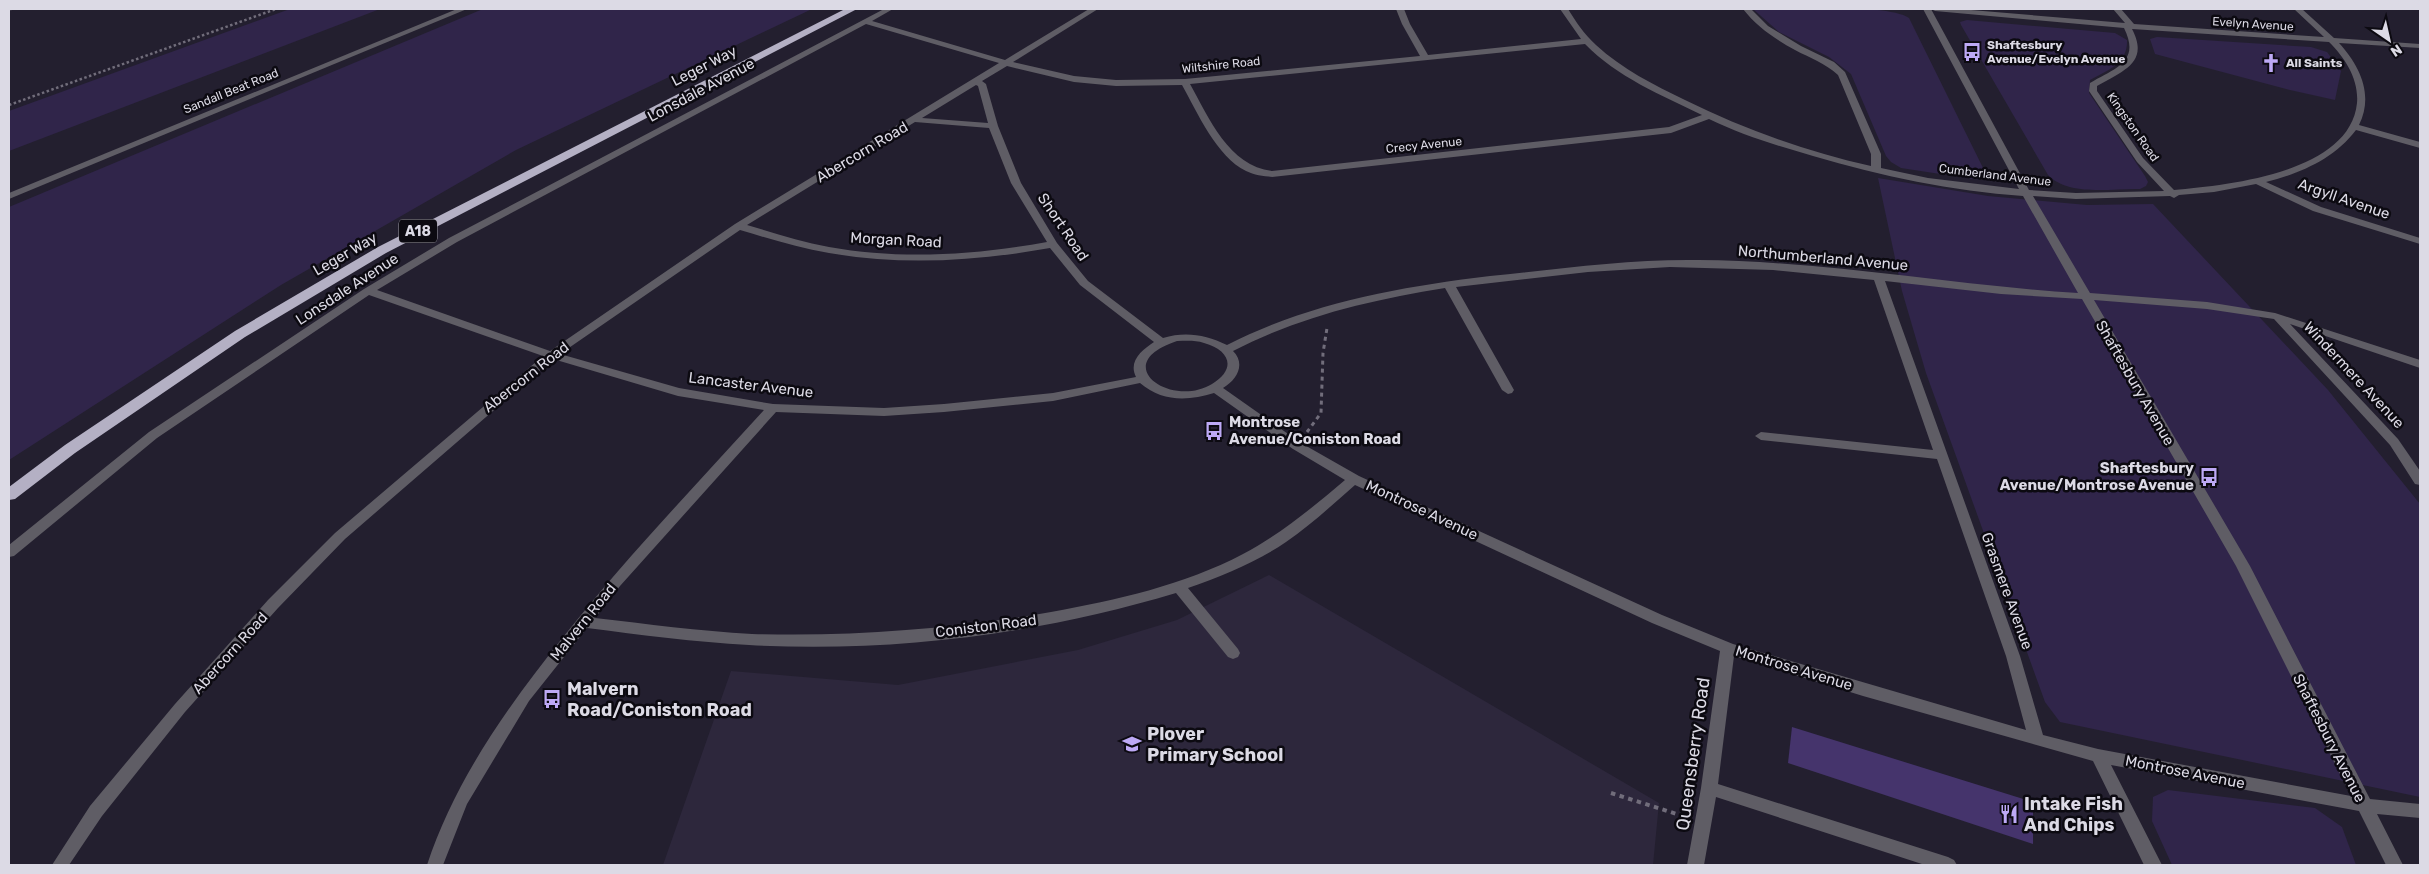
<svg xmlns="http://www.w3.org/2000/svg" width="2429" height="874" font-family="Rubik,sans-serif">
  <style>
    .built { fill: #2d273c }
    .green { fill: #30254a }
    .building { fill: #45346c }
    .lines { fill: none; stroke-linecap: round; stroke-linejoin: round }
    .path-far2 { stroke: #716d7b; stroke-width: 2.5; stroke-dasharray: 2.5 2.5; stroke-linecap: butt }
    .path-far1 { stroke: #716d7b; stroke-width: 3; stroke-dasharray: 4 4; stroke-linecap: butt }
    .path { stroke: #716d7b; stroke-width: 4; stroke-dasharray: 4.5 4.5; stroke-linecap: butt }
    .minor { fill: #5f5d65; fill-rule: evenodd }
    .highway { fill: #b4b0c4; fill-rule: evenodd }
    .labels { text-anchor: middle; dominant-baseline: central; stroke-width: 5; stroke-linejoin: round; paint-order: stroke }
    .far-street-label { font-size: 12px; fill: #dcdae5; stroke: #0c0a11 }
    .far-poi-label { font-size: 12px; font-weight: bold; fill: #dcdae5; stroke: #0c0a11; text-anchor: start }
    .shield { fill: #0c0a11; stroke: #9e9ca5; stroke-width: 1 }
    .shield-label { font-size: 14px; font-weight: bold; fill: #dcdae5 }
    .street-label { font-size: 15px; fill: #dcdae5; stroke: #0c0a11 }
    .poi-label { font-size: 15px; font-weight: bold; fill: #dcdae5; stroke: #0c0a11; text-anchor: start }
    .near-poi-label { font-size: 18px; font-weight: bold; fill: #dcdae5; stroke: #0c0a11; text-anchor: start }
    .near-street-label { font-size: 18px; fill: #dcdae5; stroke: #0c0a11 }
  </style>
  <rect width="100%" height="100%" fill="#231f2f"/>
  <path class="built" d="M1269,575L1659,803L1653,865H663L731,671L898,685L1078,650L1177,620Z"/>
  <g class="green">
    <path d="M290,9H380L9,151V111Z"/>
    <path d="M483,9H812L516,150L281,285L9,460V207Z"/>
    <path d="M1753,9C1784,9 1887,3 1909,18L1987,176L1982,179H1973L1901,168L1891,162L1886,156L1851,74L1829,57L1779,32Z"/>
    <path d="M1967,20L2115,33L2127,40C2128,63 2108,70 2090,80L2089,93L2145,176L2148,182L2146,186L2140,189C2113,188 2069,197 2048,175L1961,25L1960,22Z"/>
    <path d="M2157,37L2311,47L2327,52L2341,71L2335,100L2290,90L2155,54L2150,39Z"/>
    <path d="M1878,178L1988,196L2087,205L2153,204L2328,390L2420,504V797L2060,722L2045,702L1926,373L1902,291Z"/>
    <path d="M2168,790L2315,808L2342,827L2356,865H2172L2152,821L2153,797Z"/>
  </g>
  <path class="building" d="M1792,727L2033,802V844L1788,763Z"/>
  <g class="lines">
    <g class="path-far2">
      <path d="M9,9H12"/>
      <path d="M9,105L276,9"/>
    </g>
    <path class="path-far1" d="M1307,432L1321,413L1323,353L1327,328"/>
    <path class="path" d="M1611,793L1683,816"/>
    <g class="minor">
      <path d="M457,9H467L9,199V193Z"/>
      <path d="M884,9H893L872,21L1005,60L1089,9H1098L1013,62L1074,76L1116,80L1185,79L1420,56L1402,24L1396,9H1404L1410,24L1428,55L1581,39L1560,9H1568C1576,22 1584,34 1596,45C1622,69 1654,85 1685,100C1744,129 1807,152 1871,166V154L1838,75C1825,63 1810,58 1795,50C1775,39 1757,27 1743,9H1751L1768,26L1801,46L1834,62L1845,72L1881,154V168L1928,178L2019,189L1923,9H1931L2029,190L2076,193L2164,191L2137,162L2089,91L2090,83C2115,68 2141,62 2124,28L1935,11L1931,9H1959L2125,23L2113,9H2121L2134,24L2324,37L2294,9H2302L2334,38L2420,44V48L2339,43C2360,66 2374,95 2359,125L2420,142V148L2356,130C2334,159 2301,173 2266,182L2321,207L2420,238V244L2313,211L2256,184L2214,192L2179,195L2174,198L2170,196L2076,199L2033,196L2090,293L2207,302L2275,313L2420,360V368L2290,324L2398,439L2420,471V485L2415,484L2390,445L2274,319L2207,309L2094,300L2250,566L2370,799L2420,804V818L2377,814L2403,865H2386L2359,811L2111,765L2162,865H2144L2093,761L1863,696L1734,656L1718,784L1948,857L1954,860L1957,865H1925L1716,797L1704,865H1687L1701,788L1720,651L1652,623L1355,485C1333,504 1311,525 1286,542C1257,562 1222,576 1188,588L1238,649L1240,653L1238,657L1233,659L1228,657L1176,593C1040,634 891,653 749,645C695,642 641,635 587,628L529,701L467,804L443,865H427C455,780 508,706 564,636C626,558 696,485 764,410L678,396L553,359L345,539L278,608L185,712L102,816L69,865H52L90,806L175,704L268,600L335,533L543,356L369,295L157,438L14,556L9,557V545L149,432L364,289L449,238ZM866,24L999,63L735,224L550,351L377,290L457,242ZM2132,29L2329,42C2345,58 2359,79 2357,103C2350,173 2228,185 2174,190L2143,158L2097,91V86C2122,71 2150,63 2132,29ZM1585,44C1617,77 1661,95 1702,115L1669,127L1272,171C1229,166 1209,118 1190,84ZM1007,66L1074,82L1116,86L1182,85C1197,112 1217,157 1246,171C1254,175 1263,176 1272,177L1671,133L1709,119C1742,135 1778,146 1813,156C1881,176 1952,191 2023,196L2078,293C1951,285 1826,261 1698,260C1629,259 1559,269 1490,276C1399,287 1309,303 1227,345C1206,335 1186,331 1163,338L1088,281L1057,243L1021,183L998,126L986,84L982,81ZM976,85L978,86L988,123L922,118ZM915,122L989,128L1011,183L1047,242C975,255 901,260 829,247C801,242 774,233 747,225ZM740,230C770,239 799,248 829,253C903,266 977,261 1050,248L1080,285L1154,342C1142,350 1128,361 1136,377L1053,393L944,404L884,408L773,404L679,388L560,354ZM1670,267L1773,270L1874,280L1933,450L1761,432L1755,436L1761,440L1937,459L2006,656L2026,730L1733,644L1662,615L1359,476L1301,443L1223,388C1237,380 1246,364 1233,351C1301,316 1371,300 1445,288L1502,390L1508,394L1512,393L1514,390L1456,287L1588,272ZM1885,281L2001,294L2082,299L2236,566L2351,796L2098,749L2043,735L2020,656ZM1177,341C1186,341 1195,340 1204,343C1230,350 1237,369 1212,384C1171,409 1107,364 1177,341ZM1140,383C1162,402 1188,401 1214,393L1293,449L1345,480C1313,507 1281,534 1243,554C1184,585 1117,600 1051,612C952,629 852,637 752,634C699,631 647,624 595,618L620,586L776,412L884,416L944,412L1053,401Z"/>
    </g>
    <path class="highway" d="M845,9H857L386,253L245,337L75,453L15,499L9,500V487L65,445L235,331L378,247Z"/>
  </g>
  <defs>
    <g id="bus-bare" transform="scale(1.5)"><path d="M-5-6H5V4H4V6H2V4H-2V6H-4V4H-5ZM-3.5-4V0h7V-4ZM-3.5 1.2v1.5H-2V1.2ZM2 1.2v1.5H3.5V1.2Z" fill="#bda9f5" stroke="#0c0a11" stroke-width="2.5" paint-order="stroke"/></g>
    <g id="church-bare" transform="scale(1.5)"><path d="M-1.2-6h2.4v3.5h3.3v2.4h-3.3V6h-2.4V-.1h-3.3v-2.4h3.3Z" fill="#bda9f5" stroke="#0c0a11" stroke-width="2.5" paint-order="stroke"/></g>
    <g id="school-bare" transform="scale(1.5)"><path d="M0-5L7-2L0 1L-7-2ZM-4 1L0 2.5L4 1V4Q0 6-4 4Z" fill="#bda9f5" stroke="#0c0a11" stroke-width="2.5" paint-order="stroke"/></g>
    <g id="restaurant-bare" transform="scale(1.5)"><path d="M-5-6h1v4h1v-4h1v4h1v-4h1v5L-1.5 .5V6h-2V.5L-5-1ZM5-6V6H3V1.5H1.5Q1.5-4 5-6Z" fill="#bda9f5" stroke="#0c0a11" stroke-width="2.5" paint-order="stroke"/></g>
  </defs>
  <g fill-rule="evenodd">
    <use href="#bus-bare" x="1972" y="52"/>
    <use href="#church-bare" x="2271" y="63"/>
    <use href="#bus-bare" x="1214" y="431"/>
    <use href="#bus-bare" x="2209" y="477"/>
    <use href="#bus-bare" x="552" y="699"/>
    <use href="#school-bare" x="1132" y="744"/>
    <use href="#restaurant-bare" x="2009" y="814"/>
  </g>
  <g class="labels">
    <g class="far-street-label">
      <text transform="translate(2253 24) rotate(4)">Evelyn Avenue</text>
      <text transform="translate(1221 65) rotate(-6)">Wiltshire Road</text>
      <text transform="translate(231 91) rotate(-22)">Sandall Beat Road</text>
      <text transform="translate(2133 127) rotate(55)">Kingston Road</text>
      <text transform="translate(1424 145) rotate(-6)">Crecy Avenue</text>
      <text transform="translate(1995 175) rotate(7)">Cumberland Avenue</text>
    </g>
    <g class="far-poi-label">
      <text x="1987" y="45">Shaftesbury<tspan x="1987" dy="14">Avenue/Evelyn Avenue</tspan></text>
      <text x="2286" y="63">All Saints</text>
    </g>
    <rect class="shield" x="399" y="219.5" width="38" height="23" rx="4"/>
    <g class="shield-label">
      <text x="418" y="231">A18</text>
    </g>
    <g class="street-label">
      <text transform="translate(704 66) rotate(-27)">Leger Way</text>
      <text transform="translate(701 90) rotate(-28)">Lonsdale Avenue</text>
      <text transform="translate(862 152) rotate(-31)">Abercorn Road</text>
      <text transform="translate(2344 199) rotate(19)">Argyll Avenue</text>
      <text transform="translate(1063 227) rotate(56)">Short Road</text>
      <text transform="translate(896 240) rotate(3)">Morgan Road</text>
      <text transform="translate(345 254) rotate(-30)">Leger Way</text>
      <text transform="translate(1823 258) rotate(5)">Northumberland Avenue</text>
      <text transform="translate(347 289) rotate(-33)">Lonsdale Avenue</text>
      <text transform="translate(2354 375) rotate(47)">Windermere Avenue</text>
      <text transform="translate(526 377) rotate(-38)">Abercorn Road</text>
      <text transform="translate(2135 383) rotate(60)">Shaftesbury Avenue</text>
      <text transform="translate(751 385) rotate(7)">Lancaster Avenue</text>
      <text transform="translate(1422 510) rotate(25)">Montrose Avenue</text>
      <text transform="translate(2007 591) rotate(70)">Grasmere Avenue</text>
      <text transform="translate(583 622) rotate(-51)">Malvern Road</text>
      <text transform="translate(986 626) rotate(-7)">Coniston Road</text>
      <text transform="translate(230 653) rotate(-48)">Abercorn Road</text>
      <text transform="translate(1794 668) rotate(17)">Montrose Avenue</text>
      <text transform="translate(2329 738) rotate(63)">Shaftesbury Avenue</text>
      <text transform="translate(2185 772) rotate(11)">Montrose Avenue</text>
    </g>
    <g class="poi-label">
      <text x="1229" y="422">Montrose<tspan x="1229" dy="17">Avenue/Coniston Road</tspan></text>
      <text x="2194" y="468" text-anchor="end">Shaftesbury<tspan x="2194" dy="17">Avenue/Montrose Avenue</tspan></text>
    </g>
    <g class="near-poi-label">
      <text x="567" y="689">Malvern<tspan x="567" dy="21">Road/Coniston Road</tspan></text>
      <text x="1147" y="734">Plover<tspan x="1147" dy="21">Primary School</tspan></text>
      <text x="2024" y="804">Intake Fish<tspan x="2024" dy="21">And Chips</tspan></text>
    </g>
    <g class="near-street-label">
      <text transform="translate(1693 754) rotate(-82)">Queensberry Road</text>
    </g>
  </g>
  <rect width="2429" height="874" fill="none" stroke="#dcdae5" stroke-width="20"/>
  <g transform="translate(2389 40) rotate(146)" stroke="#0c0a11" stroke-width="4" paint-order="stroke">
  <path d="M0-4L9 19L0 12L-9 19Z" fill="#dcdae5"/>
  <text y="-8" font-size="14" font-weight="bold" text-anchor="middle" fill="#dcdae5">N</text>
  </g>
</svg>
